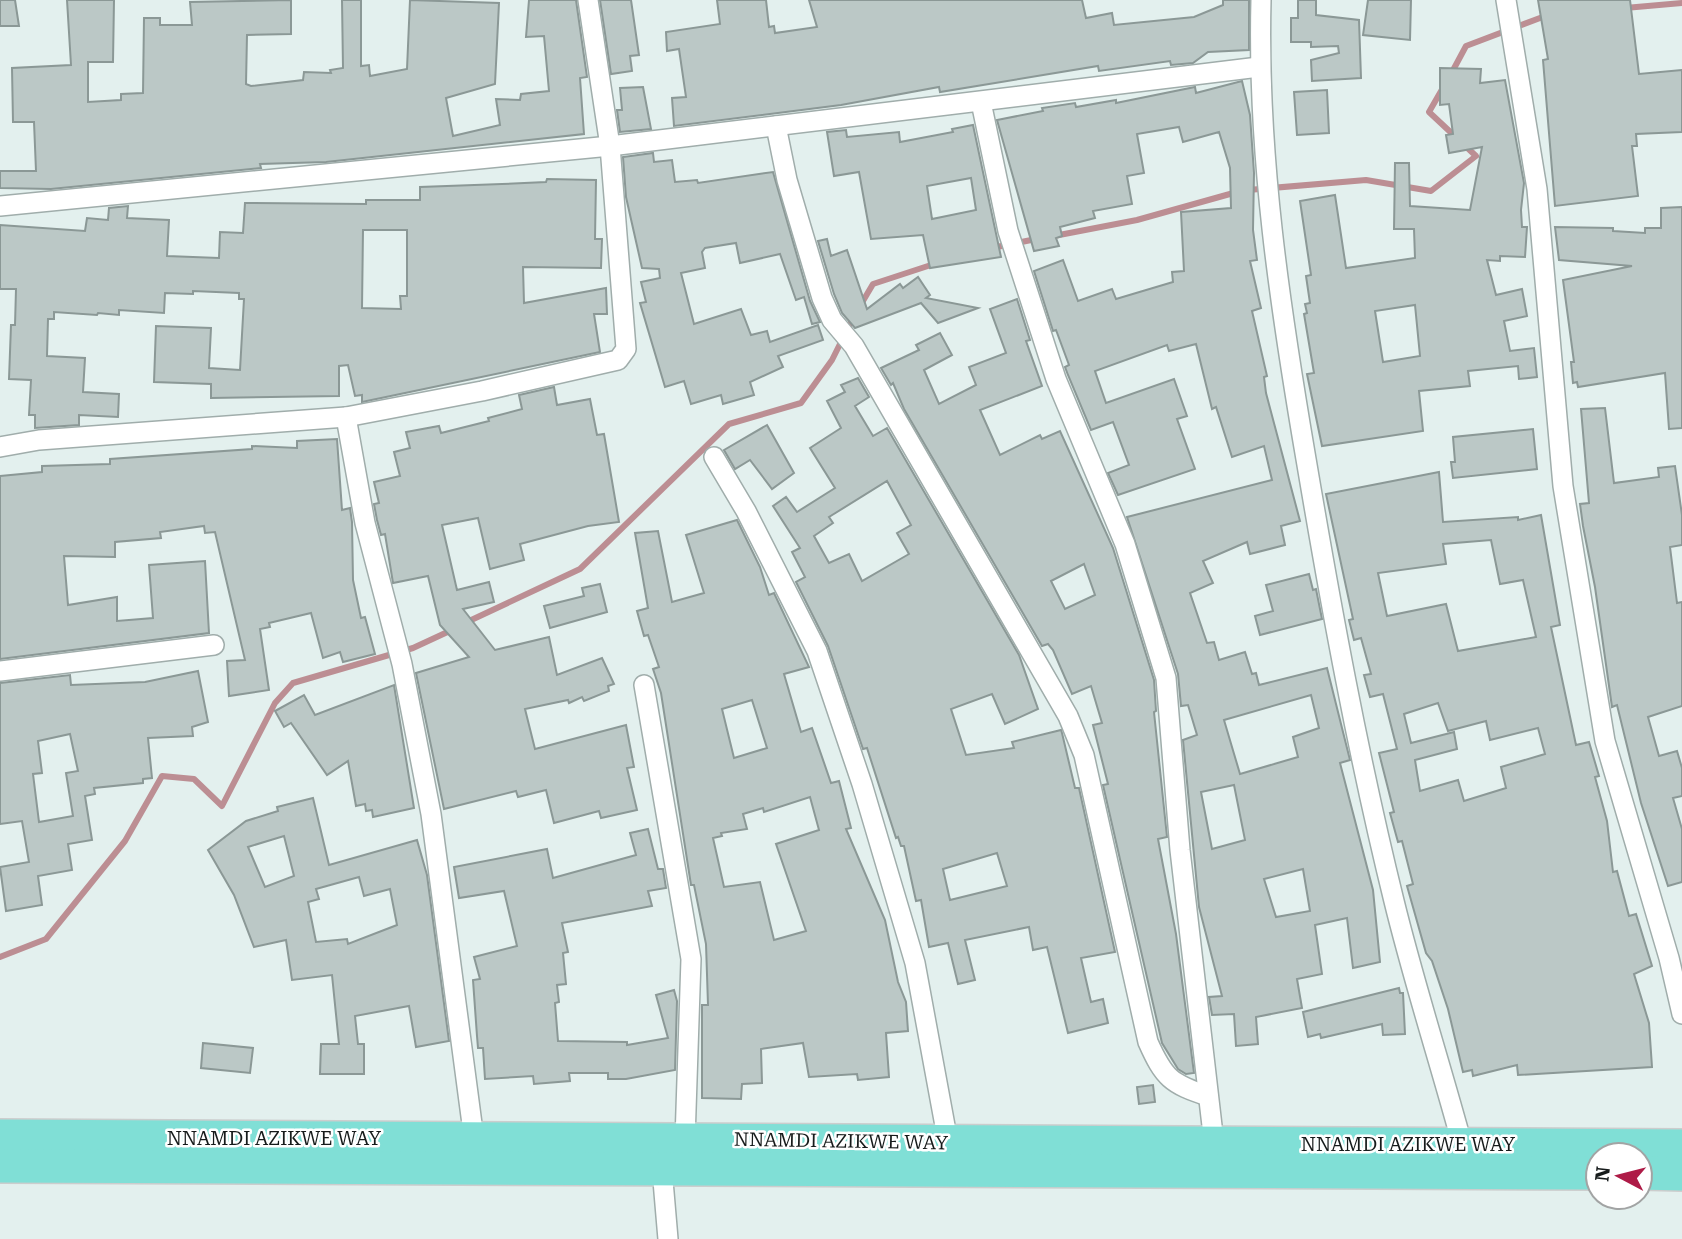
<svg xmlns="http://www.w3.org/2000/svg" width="1682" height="1239" font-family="'Roboto Serif',serif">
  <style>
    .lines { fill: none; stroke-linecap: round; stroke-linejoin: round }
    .stream { stroke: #bc8e93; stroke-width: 6 }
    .building { fill: #bbc8c6; stroke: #8b9896; stroke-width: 2; fill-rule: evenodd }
    .minor-casing { stroke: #a0adab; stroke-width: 22 }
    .trunk-casing { stroke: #cccdcd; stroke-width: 36 }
    .minor { stroke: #fff; stroke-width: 19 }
    .trunk { stroke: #80dfd6; stroke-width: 33 }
    .labels { text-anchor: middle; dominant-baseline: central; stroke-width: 5; stroke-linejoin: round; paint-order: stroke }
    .street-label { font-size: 19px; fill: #161b1b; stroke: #fff }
  </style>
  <rect width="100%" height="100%" fill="#e3f0ee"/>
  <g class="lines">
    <g class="stream">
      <path d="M1625,8L1682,3"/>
      <path d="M1451,74L1466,46L1548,15"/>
      <path d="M1248,190L1366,180L1431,191L1476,156L1429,112L1444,86"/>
      <path d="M1054,236L1137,220L1237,192"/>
      <path d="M992,248L1036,239"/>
      <path d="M860,306L873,284L934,264"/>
      <path d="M467,622L580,569L729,424L801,403L832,360L854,316"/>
      <path d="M0,957L46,939L125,841L162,776L194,779L222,806L275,703L293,683L413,648L454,629"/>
    </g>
  </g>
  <g class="building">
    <path d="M0,0H15L19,26H0Z"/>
    <path d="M67,0H114L113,62H88V102L121,100V94L143,93L144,18H160V25H192L190,2L291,0V34L247,35L246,84L251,86L303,80L304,72L331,73L330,70L343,68L342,0H361V66L369,65L370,76L407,69L410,0L499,3L495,84L446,98L453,136L500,125L496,99L520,100L521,94L549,91L544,36L526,37L529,0H576L587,77L580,78L584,134L326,162L260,164L261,168L51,189L0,188V171H36L34,122H13L12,68L71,65Z"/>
    <path d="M600,0H631L639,55L630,56L632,71L611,74Z"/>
    <path d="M717,0H766L769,27L774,26L775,33L817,27L809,0H1082L1086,18L1112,13L1114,25L1194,17L1223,5V0H1249V50L1208,52L1193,63L1171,65L1170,61L1099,71L1098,66L940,92L939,87L841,105L674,126L672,98L686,97L679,49L667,51L666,32L720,24Z"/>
    <path d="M1298,0H1316V15L1359,20L1361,78L1312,81L1311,60L1339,53L1338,46L1311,47V42H1291V18H1298Z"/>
    <path d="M1368,0H1411L1410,40L1363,35Z"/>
    <path d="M1538,0H1630L1639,74L1682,70V132L1636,134L1637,146H1632L1638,196L1555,206L1543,60L1548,59Z"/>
    <path d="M1440,68L1481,69L1480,83L1505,80L1524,183L1521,210L1522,227H1527L1525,257L1500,256V261L1487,260L1496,295L1522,289L1527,316L1504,321L1510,351L1534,348L1537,377L1519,379L1518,366L1468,371L1470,386L1419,391L1423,431L1322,446L1307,374L1314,373L1304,314L1307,313L1305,304L1310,303L1306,276L1311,275L1300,201L1335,195L1346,268L1415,258L1414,229H1394L1395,163H1409L1410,206L1470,210L1482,147L1449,153L1446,135L1453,134L1449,104L1440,105ZM1415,305L1420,356L1383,362L1375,311Z"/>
    <path d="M1242,81L1250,115L1254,173L1253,230L1257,260L1250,261L1261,308L1252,311L1267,376L1264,377L1266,393L1300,521L1281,526L1285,545L1250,554L1247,542L1203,561L1213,583L1190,593L1207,643L1214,642L1219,660L1245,652L1252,674L1256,673L1259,685L1327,668L1350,760L1340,763L1373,890L1380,962L1353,968L1347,918L1315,925L1322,974L1297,979L1302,1008L1256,1017L1258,1044L1236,1046L1234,1014L1212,1015L1209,997L1222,996L1199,907L1183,740L1197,735L1188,705L1181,706L1178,674L1127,517L1272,480L1264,446L1232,457L1216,407L1212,409L1196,344L1169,351L1167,345L1095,371L1106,403L1174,379L1187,416L1177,419L1195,469L1118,495L1108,473L1129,465L1113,422L1091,430L1068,375L1065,367L1069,365L1056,330L1053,331L1034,271L1063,260L1078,301L1112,289L1116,299L1173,282L1172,272L1184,271L1181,212L1231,208L1230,168L1219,132L1183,142L1179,127L1137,134L1144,173L1127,176L1132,204L1093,211L1095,218L1060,227L1062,236L1056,238L1059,246L1034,251L997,120L1043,111L1042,108L1075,103L1076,107L1116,100V103L1195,87L1196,93ZM1311,695L1319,728L1293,737L1298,757L1240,774L1224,720ZM1234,785L1245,840L1212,849L1201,792ZM1303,869L1310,911L1276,917L1264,879Z"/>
    <path d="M643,87L651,129L620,132L617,110H622L620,88Z"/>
    <path d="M1327,90L1329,133L1297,135L1294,92Z"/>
    <path d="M973,125L1001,257L930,268L923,235L871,239L859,172L834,176L827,132L846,130L847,137L899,132L900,142L953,132L952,129ZM971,178L976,210L932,219L927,186Z"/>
    <path d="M653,153L654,162L672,160L675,182L697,180L698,183L773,172L810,301L820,322L812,324L804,297L796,300L780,254L740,263L736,243L705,248L702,252L705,268L681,273L694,324L741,309L751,335L767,331L770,342L818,325L823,340L778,356L783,367L750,382L754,395L723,404L721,395L691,404L684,381L665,387L640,303L646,302L641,282L660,278L659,269L642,268L626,197L623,157Z"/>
    <path d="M547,179L596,180L595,239H602L601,268L523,267L524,303L606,288L607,314H594L600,352L362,402V395L355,396L348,365L339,366V396L211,398V384L154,382L156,326L211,328L209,368L240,370L244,299H239V293L193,291V294L165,293L164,313L119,310V315L98,313L97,315L54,312V319H48L47,356L85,358L83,392L119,394L118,417L79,415V425L35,428V415H29L31,380L9,379L11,325H15L16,289H0V225L85,231L87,218L108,220L109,208L128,206L127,218L169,220L167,256L219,258L220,232L243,233L245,203L366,204V200H420V187L502,184L546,182ZM363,230H407V296H400L401,309L362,308Z"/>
    <path d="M1682,207V428L1669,429L1665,373L1578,387L1577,382L1573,383L1571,362H1574L1563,280L1632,266L1559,260L1555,227L1613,228V231L1645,233V228H1661V208Z"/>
    <path d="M827,239L831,256L847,250L867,309L900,284L903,288L918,277L930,295L926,298L978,308L938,323L921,303L855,328L842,313L834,294L818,241Z"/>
    <path d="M1017,299L1030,340L1026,341L1042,386L980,410L1000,455L1040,435L1042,439L1060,431L1113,548L1154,680L1156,711L1154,712L1167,837L1158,839L1176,934L1194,1073L1186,1074L1178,1069L1162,1043L1103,785L1108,784L1093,725L1102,723L1091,686L1072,694L1053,650L1048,644L1042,646L904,409L893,383L891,385L881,368L919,350L916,345L940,333L952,355L924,370L939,404L976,385L969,367L1006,353L990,309ZM1084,564L1095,595L1065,609L1051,581Z"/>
    <path d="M858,378L869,397L855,406L873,436L887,428L1019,655L1038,709L1005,724L992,694L951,709L966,755L1014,748L1012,742L1061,730L1062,733L1075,788H1079L1115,952L1081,958L1091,1002L1103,999L1108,1023L1068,1033L1047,947L1033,950L1029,927L965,940L975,980L958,984L948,943L929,947L921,900L916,901L904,846H901L898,837L896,838L867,748L863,749L828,646L796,582L805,577L792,552L800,548L773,506L786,497L797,512L835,488L810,448L841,428L827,401L845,392L841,385ZM887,481L911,525L897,533L909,554L862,581L849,554L829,563L814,536L833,523L829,517ZM997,853L1007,886L950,900L943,869Z"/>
    <path d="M554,387L557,405L590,399L597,435L604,434L619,522L588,526L520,544L524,560L490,569L478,518L442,525L457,590L489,582L494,602L463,609L495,650L549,637L557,675L602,658L614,684L608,686L609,691L584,701L582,697L569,703L568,700L525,709L535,749L626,725L634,767L627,768L637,810L601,818L599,811L554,823L546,790L518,797L516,791L444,809L416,673L469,657L440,625L428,576L393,583L385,534L381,535L377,520L374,504L379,503L374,482L400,476L394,452L410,448L406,432L439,426L441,433L489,421L488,418L522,409L519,395Z"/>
    <path d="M1605,408L1614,483L1659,477L1658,468L1675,466L1682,515V545L1670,547L1677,603L1682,602V706L1648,717L1659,756L1677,751L1682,768V796L1673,798L1682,829V882L1668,886L1641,803L1617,705L1612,707L1595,587L1583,526L1580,504L1589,503L1581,409Z"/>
    <path d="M767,425L794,473L772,489L750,460L735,469L724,450Z"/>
    <path d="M1533,429L1537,469L1453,478L1451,462H1455L1453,437Z"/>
    <path d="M337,439L342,510L350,508L352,522L353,580L361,618L365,617L375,654L343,662L340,652L323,658L311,613L269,623L270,627L260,629L269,690L229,696L227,661L245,660L215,532L205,533L204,526L160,532L161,538L115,542V557L64,556L68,605L117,597V621L153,618L149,565L205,561L209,633L0,659V476L42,472V466L110,464V459L252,449V446L297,448V441Z"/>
    <path d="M1439,472L1443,522L1518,517V520L1541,515L1560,625L1551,627L1576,745L1589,742L1599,776L1595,777L1607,821L1613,872L1617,871L1629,916L1636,914L1652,966L1634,974L1649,1023L1652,1067L1518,1075L1517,1065L1473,1076L1472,1070L1463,1072L1448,1009L1432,961L1426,953L1407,886L1413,884L1402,841L1398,842L1390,813L1394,812L1379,753L1397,749L1383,694L1370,697L1364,675L1371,674L1361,638L1354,640L1349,620L1353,619L1326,494ZM1491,540L1500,584L1523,580L1536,637L1458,651L1446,604L1387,616L1378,573L1446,564L1443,544ZM1438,703L1448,731L1486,721L1490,740L1538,728L1545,754L1501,767L1506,788L1464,801L1458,780L1420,791L1415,760L1457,749L1454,732L1411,743L1404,714Z"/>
    <path d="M737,520L760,567L769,595L774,593L809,667L784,674L801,732L812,728L831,783L839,781L851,828L846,829L885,920L898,982L906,1002L908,1031L886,1033L889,1077L858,1080L857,1074L809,1077L803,1043L761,1049L762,1083L742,1084L741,1099L702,1098V1005H708L706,944L694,885H691L661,693L653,669L659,667L648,635L644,636L637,611L648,608L635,533L658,531L672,602L704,593L686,535ZM752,700L767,748L734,758L722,709ZM810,797L819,830L776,844L806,931L774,940L760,882L724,887L713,838L722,836L721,833L747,829L743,814L763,808L764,812Z"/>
    <path d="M1309,574L1313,590L1316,589L1322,619L1260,635L1255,616L1273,611L1266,585Z"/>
    <path d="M600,584L607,612L550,628L544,606L584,596L582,588Z"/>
    <path d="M198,671L208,722L192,727L193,736L148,738L152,778L143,779V783L94,788L95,794L85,796L92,840L68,844L72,870L38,876L42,905L6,911L0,867L29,862L22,821L0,824V683L70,675L71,685L145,682ZM70,734L78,771L66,773L73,816L39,822L33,774L42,773L38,741Z"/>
    <path d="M394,685L414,808L373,817L372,810L366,811L365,804L356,806L348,761L327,775L291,723L284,727L275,711L304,695L315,715Z"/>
    <path d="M313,798L329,865L417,840L427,875L449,1041L416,1047L409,1006L355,1016L358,1044H364V1074H320L321,1044H339L332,975L292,980L286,940L254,947L234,895L208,850L246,821L278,811L277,807ZM284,836L294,876L265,887L248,847ZM359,877L364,896L390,889L397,925L348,944L347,939L316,942L308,902L319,899L316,889Z"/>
    <path d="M648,829L658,869H663L666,888L648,891L652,906L562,923L568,952L563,953L566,984L557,985L559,1002L555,1003L558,1041L627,1042V1045L668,1038L656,995L674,990L677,1001L675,1070L626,1079H608V1073H569L570,1081L534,1084L533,1076L485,1079L483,1048H478L477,1036L473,980L480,979L474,957L517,946L504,891L459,898L454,867L547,849L553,878L636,855L630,833Z"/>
    <path d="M1399,988L1400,993H1403L1405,1034L1383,1035L1382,1024L1321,1038L1320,1034L1308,1037L1303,1012Z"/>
    <path d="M203,1043L253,1048L250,1073L201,1068Z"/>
    <path d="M1153,1085L1155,1102L1139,1104L1137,1087Z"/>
  </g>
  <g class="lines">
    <g class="minor-casing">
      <g id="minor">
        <path d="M1261,0C1257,155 1280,307 1306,459C1331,607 1358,755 1394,901C1414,983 1440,1063 1462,1144"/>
        <path d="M1506,0L1537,189L1563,486L1605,741L1669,958L1682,1014"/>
        <path d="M981,102L1008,231L1056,379L1125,544L1166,678L1180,850L1214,1143"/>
        <path d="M776,126L787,180L822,298L832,320L854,346L1068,716L1084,755L1148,1042C1164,1078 1171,1084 1208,1096"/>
        <path d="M0,206L610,146L1259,67"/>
        <path d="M346,417L365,523L402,664L431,814L474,1139"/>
        <path d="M0,447L39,440L346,417L482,391L618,360L626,349L610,146L588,0"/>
        <path d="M714,457L746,511L817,651L862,784L915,963L948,1142"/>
        <path d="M0,671L214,645"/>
        <path d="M644,685L691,959L685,1140"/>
        <path d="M662,1169L668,1239"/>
      </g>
    </g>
    <g class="trunk-casing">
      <g id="trunk">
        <path d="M0,1136L1682,1146"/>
        <path d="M0,1166L1598,1173"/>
        <path d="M1640,1173L1682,1174"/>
      </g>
    </g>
    <use href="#minor" class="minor"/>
    <use href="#trunk" class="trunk"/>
  </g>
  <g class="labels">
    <g class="street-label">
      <text x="274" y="1138">NNAMDI AZIKWE WAY</text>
      <text transform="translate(841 1141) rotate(1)">NNAMDI AZIKWE WAY</text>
      <text x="1408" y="1144">NNAMDI AZIKWE WAY</text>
    </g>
  </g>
  <g transform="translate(1619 1176) rotate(277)"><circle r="33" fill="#ffffff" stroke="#a2a4a4" stroke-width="2"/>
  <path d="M0-5L12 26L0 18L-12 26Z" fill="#ae1b47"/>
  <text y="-10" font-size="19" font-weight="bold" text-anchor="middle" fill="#161b1b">N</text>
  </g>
</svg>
